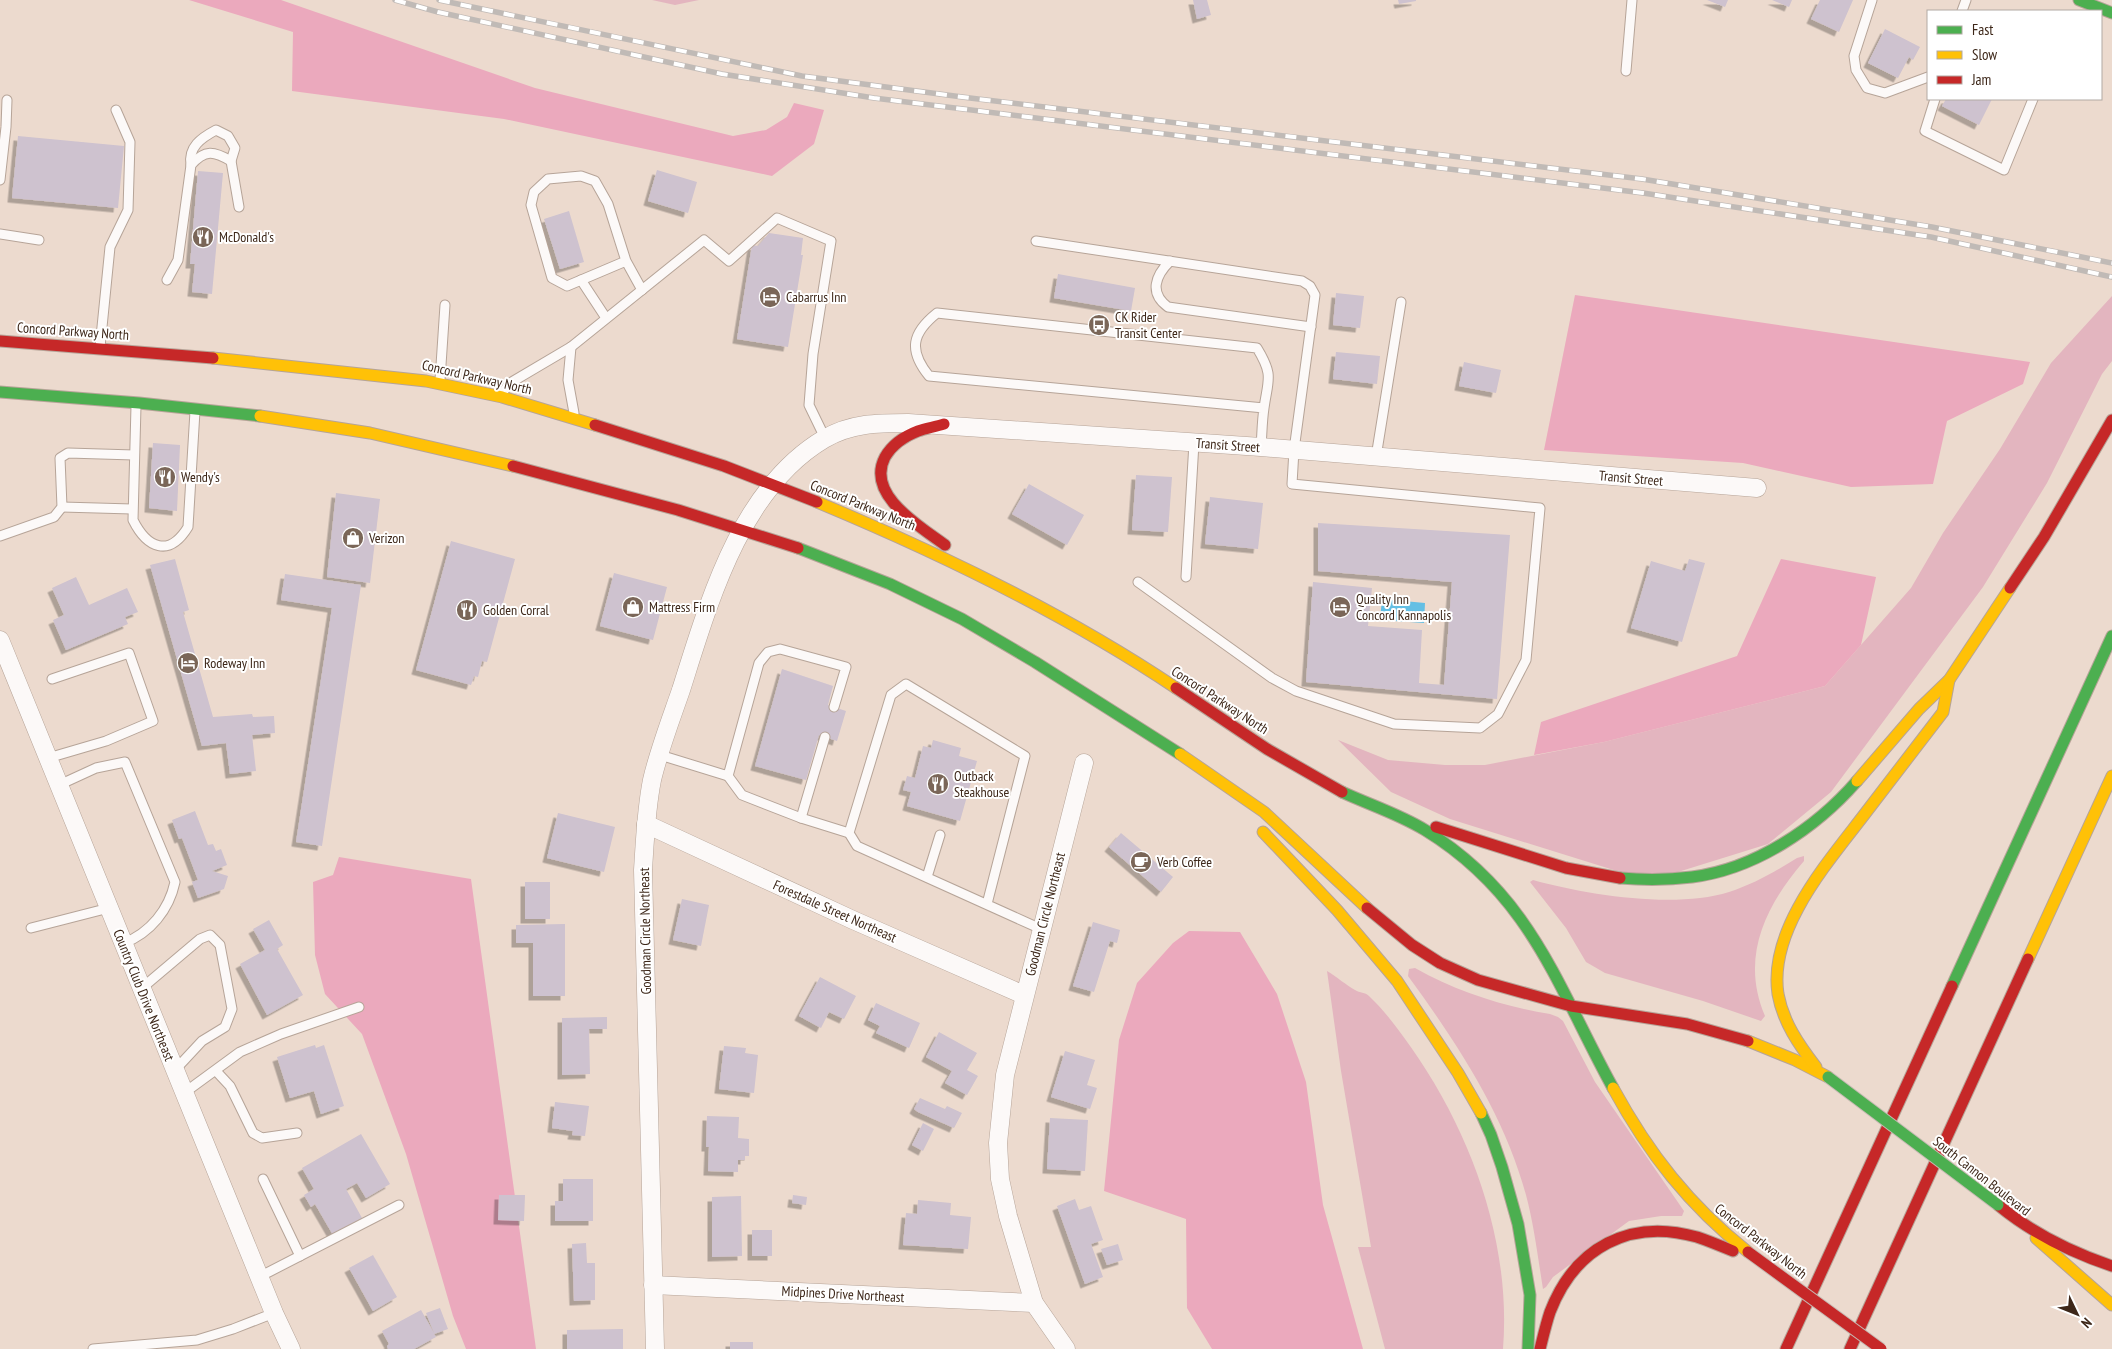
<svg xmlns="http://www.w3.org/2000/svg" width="2112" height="1349" font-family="'PT Sans Narrow',sans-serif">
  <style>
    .green { fill: #e3b5bf }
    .forest { fill: #eba9bd }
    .water { fill: #64bfe4 }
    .building { fill: #cec2cf; filter: url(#shadow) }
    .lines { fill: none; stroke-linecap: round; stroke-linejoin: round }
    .lane-casing { stroke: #b6a498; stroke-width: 11 }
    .street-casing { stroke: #b6a498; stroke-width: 19 }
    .fast-casing { stroke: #b6a498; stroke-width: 13 }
    .slow-casing { stroke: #b6a498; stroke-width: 13 }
    .jam-casing { stroke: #b6a498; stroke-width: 13 }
    .lane { stroke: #fcf9f8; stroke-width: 9 }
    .street { stroke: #fcf9f8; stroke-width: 18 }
    .fast { stroke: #4caf50; stroke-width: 11 }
    .slow { stroke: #ffc107; stroke-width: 11 }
    .jam { stroke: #c62828; stroke-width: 11 }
    .rail-casing { stroke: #c0bab6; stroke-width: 5.5 }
    .rail { stroke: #fff; stroke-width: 4; stroke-dasharray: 11; stroke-linecap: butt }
    .fast-bridge-casing { stroke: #c6bab3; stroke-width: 13; stroke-linecap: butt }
    .jam-bridge-casing { stroke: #c6bab3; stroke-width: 13; stroke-linecap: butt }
    .fast-bridge { stroke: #4caf50; stroke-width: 11 }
    .jam-bridge { stroke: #c62828; stroke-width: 11 }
    .labels { text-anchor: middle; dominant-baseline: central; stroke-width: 4; stroke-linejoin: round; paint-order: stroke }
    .poi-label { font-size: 14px; fill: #3d2719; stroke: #fff; text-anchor: start }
    .street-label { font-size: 14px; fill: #3d2719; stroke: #fff }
  </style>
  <defs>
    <filter id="shadow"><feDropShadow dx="-4.5" dy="4.5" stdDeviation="0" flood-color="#0004"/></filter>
  </defs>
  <rect width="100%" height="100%" fill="#ecdace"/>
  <g class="green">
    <path d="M652,0H699L675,5Z"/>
    <path d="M2112,296V361L2102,374L2047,483L1983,587L1831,792L1768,844L1649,881L1450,819L1391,792L1338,740L1388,760L1445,765H1485L1604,742L1825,686L1911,588L1943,533L2000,449L2051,363Z"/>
    <path d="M1804,856V861C1765,906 1740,958 1765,1016L1761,1021L1703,1001L1605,973L1586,962L1566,928L1530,882L1533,880C1587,895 1675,909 1729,892C1754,884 1776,871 1797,858Z"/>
    <path d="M1415,968C1458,992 1502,1006 1550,1014L1558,1017L1563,1021L1595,1082L1684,1211L1682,1216H1661L1629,1221L1553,1277L1546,1287L1543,1289C1538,1258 1534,1225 1526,1195C1504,1114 1457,1043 1408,976L1409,969Z"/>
    <path d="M1327,971C1337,977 1346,985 1355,990C1360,993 1365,992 1369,996C1388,1014 1404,1037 1419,1059C1475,1143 1511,1247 1503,1349H1385L1358,1247H1371L1341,1071Z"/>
  </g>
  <g class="forest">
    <path d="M189,0H281L535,88L733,136L766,130L787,117L794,103L824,110L814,144L772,176L504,119L292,91L293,32Z"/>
    <path d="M1575,295L2030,362L2023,384L1947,421L1933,484L1851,487L1743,463L1544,450Z"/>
    <path d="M1781,559L1876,577L1861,645L1825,686L1604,742L1534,755L1541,722L1737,656Z"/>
    <path d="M339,857L471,879L536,1349H466L453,1316L406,1154L362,1034L325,994L315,955L313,882L333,875Z"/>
    <path d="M1189,931L1240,932L1277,994L1306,1082L1323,1205L1363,1349H1212L1187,1308L1186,1219L1104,1191L1119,1040L1137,983L1173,943Z"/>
  </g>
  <path class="water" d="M1382,599L1425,603L1424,623L1380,620Z"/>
  <g class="building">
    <path d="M1193,0H1207L1211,15L1197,19Z"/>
    <path d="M1398,0H1416V1L1399,4Z"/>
    <path d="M1707,0H1728L1725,7Z"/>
    <path d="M1772,0H1792L1789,7Z"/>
    <path d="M1820,0H1853L1839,32L1811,19Z"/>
    <path d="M1885,29L1920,47L1913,60L1909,57L1898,78L1868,63Z"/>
    <path d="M1946,99H1992L1979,125L1942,106Z"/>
    <path d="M18,136L124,146L118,208L12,198Z"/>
    <path d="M657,170L697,182L688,213L648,201Z"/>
    <path d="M198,171L223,173L212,294L192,292L195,264H190Z"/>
    <path d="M569,211L584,262L560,269L544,219Z"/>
    <path d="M769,233L803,238L801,255H803L788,347L737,339L752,245L758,246Z"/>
    <path d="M1058,274L1135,288L1131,311L1054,298Z"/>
    <path d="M1336,293L1364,296L1360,328L1333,325Z"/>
    <path d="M1336,352L1380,356L1377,384L1333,379Z"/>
    <path d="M1464,362L1501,370L1496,393L1459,386Z"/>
    <path d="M153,443L180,445L177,511L149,508Z"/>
    <path d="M1136,475L1172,477L1168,532L1132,530Z"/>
    <path d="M1029,484L1084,515L1067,545L1012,514Z"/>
    <path d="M336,493L380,499L370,583L327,577Z"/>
    <path d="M1210,497L1263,503L1258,549L1205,544Z"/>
    <path d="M1318,523L1510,535L1497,699L1306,682L1313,582L1372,588L1368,626L1422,630L1419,683L1444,685L1452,582L1318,571Z"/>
    <path d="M451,541L515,559L487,662L482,661L478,677L474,676L471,685L416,670Z"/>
    <path d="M175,559L189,610L183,612L213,717L252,714L253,717L274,716L275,733L252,735L256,771L230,774L226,743L202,746L150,565Z"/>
    <path d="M1689,559L1705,563L1682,642L1631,628L1651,561L1685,571Z"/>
    <path d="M614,573L667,587L653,640L600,626Z"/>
    <path d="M285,574L361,585L322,846L296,842L332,608L281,600Z"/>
    <path d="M76,577L89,605L127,588L138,612L125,617L128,624L66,650L53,620L64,615L52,588Z"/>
    <path d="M782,669L833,686L828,705L846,711L837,741L819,735L806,780L755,766Z"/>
    <path d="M933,740L961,748L959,756L977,761L960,821L907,806L911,792L903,790L907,776L915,778L923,746L931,748Z"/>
    <path d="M195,811L208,845L213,844L216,851L221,849L227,865L212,871L228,876L224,889L198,898L192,882L198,880L182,838L179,839L172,820Z"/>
    <path d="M558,813L615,827L604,872L547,858Z"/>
    <path d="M1121,833L1173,877L1161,892L1109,847Z"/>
    <rect x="525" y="882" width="25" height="37"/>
    <path d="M682,899L709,905L701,946L673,940Z"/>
    <path d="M269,920L283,945L277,949L303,995L267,1015L240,964L265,950L253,929Z"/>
    <path d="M1093,922L1120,930L1117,943L1110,941L1094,992L1073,986Z"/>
    <path d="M565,924V996H533V943H516V925Z"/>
    <path d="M820,977L856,996L844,1019L829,1012L821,1028L799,1016Z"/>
    <path d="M876,1003L920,1023L909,1048L876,1033L880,1026L868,1020Z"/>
    <path d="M607,1017V1029H589L590,1074L562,1075V1018Z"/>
    <path d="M939,1032L977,1053L967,1070L978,1076L967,1095L945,1083L952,1071L926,1057Z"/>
    <path d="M315,1045L316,1048L324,1045L344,1106L321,1114L314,1091L290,1098L277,1057Z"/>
    <path d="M724,1046L746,1048L745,1053L758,1055L754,1093L719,1089Z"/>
    <path d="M1065,1051L1095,1060L1087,1085L1097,1088L1090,1109L1051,1097Z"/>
    <path d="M920,1098L945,1109L947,1106L962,1113L954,1128L918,1112L914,1109Z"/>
    <path d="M555,1102L589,1106L585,1136L572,1135L573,1131L552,1128Z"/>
    <path d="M707,1116L739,1117L738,1138L749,1139V1156H745V1160H738V1172L708,1171L709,1147H706Z"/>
    <path d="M1050,1118L1088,1120L1085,1171L1047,1169Z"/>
    <path d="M923,1123L934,1129L923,1151L912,1145Z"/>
    <path d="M361,1134L390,1184L366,1198L357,1183L346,1189L362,1218L333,1235L315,1204L311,1207L304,1195L314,1189L302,1168Z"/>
    <path d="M563,1179H593V1221H555V1201H563Z"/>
    <path d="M499,1195H525L524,1221L498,1220Z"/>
    <path d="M793,1195L807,1197L806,1205L792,1203Z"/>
    <path d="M741,1196L742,1256L712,1257V1197Z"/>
    <path d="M1075,1199L1079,1210L1091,1206L1103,1240L1091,1244L1103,1277L1085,1284L1057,1206Z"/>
    <path d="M918,1200L951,1203L950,1215L971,1217L968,1249L903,1245L906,1213L917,1214Z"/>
    <rect x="752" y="1230" width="20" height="26"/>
    <path d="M586,1243L587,1263H595V1300L574,1301L572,1244Z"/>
    <path d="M1118,1244L1123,1260L1107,1265L1101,1249Z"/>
    <path d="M373,1255L397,1297L373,1311L349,1268Z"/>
    <path d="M440,1308L448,1329L434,1334L436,1337L414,1349H388L387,1346L389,1344L382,1331L421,1310L434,1333L426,1313Z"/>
    <path d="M623,1329V1349H567V1330Z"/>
    <rect x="730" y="1342" width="23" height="7"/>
  </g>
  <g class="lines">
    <g class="lane-casing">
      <g id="lane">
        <path d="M1872,0L1854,56L1856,70L1867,88L1885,93L1928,77"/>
        <path d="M1962,11L1966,0"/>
        <path d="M1626,71L1632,0"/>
        <path d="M1935,99L1925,131L2004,170L2033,99"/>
        <path d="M191,165C188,147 201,138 216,130L228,136L235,148L231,161"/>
        <path d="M0,180L6,127L7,100"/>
        <path d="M0,234L39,240"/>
        <path d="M1036,241L1302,281L1310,286L1315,295L1294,450L1292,484L1540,508L1526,660L1498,714L1480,728L1394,724L1296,691L1272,678L1138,582"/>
        <path d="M626,261L567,286L552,278L531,205L534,192L548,179L581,176L595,181L608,204L626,261L642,290"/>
        <path d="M1170,261C1155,276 1149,293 1168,307L1311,327"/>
        <path d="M167,280L178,260L191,165C205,149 214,151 231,161L239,207"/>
        <path d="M581,280L606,318"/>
        <path d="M100,347L110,247L128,210L130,142L116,110"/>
        <path d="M571,347L568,380L574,413"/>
        <path d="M440,380L445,305"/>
        <path d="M503,392L510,383L571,347L704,240L729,261L777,218L831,241L813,354L809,405L825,438"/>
        <path d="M136,406L133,520C147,548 169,558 188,527L195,411"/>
        <path d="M1261,447C1262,434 1262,421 1264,408C1268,379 1274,376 1257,348L937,313C912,333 908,350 929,376L1264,408"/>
        <path d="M1376,457L1401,302"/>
        <path d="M62,507L132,509"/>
        <path d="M0,536L54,517L62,507L60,458L68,453L134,455"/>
        <path d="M1186,577L1194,443"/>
        <path d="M660,755L728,776L759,663L768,652L780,649L846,667L834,707"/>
        <path d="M48,758L106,741L153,721L129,653L52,679"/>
        <path d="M728,776L742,795L801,818L849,833"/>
        <path d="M59,785L96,768L125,762L175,882C169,910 150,933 124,943"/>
        <path d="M801,818L825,737"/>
        <path d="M927,877L940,835"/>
        <path d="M987,904L1025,756L906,684L891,695L849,833L857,846L1041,929"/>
        <path d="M31,928L109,908"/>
        <path d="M142,988L200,939L210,935L220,945L232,1009L225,1027L202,1041L175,1070"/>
        <path d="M216,1071L230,1086L253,1133L262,1138L297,1133"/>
        <path d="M184,1093L240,1052L281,1034L359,1007"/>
        <path d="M263,1179L300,1256"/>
        <path d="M259,1277L399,1205"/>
        <path d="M93,1349L197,1340L233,1329L274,1313"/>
      </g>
    </g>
    <g class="street-casing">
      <g id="street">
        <path d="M0,640L274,1313L291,1349"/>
        <path d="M646,824L853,920L1024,995"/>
        <path d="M653,1285L1034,1303"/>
        <path d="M655,1349L643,870C645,840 646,810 652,780C659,750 671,719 681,690C709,602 740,489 824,439C851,423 878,423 908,423L1261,447L1757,488"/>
        <path d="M1066,1349L1034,1303L1008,1216L1000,1179L998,1143L1005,1075L1084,763"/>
      </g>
    </g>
    <g class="fast-casing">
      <g id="fast">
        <path d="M2079,0L2112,13"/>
        <path d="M0,392L139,403L260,416"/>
        <path d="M798,548L890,584L962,619L1035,662L1180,754"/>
        <path d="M1342,792C1370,805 1399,814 1425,830C1531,895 1557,986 1613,1088"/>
        <path d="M1620,878C1644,880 1668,880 1692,877C1755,869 1816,828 1857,781"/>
        <path d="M1952,986L2112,636"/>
        <path d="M1481,1113L1491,1135L1502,1167L1518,1224L1530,1295L1528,1349"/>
      </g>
    </g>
    <g class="slow-casing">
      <g id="slow">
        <path d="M213,358L426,381L502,397L595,425"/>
        <path d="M260,416L370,433L513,466"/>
        <path d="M817,502C942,554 1064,613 1176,688"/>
        <path d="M1180,754L1264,812L1367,908"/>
        <path d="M1857,781L1919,709L1949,680L2010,588"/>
        <path d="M1263,832L1337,910L1397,981L1458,1073L1481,1113"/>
        <path d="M2028,959L2112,776"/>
        <path d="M1748,1041L1795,1060L1828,1077"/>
        <path d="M1816,1067C1799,1045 1783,1022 1778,994C1768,928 1830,860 1867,811C1892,778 1918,745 1943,712L1949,680"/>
        <path d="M1613,1088C1649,1154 1689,1205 1748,1252"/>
        <path d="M2036,1238L2112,1305"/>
      </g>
    </g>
    <g class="jam-casing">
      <g id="jam">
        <path d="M0,341L213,358"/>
        <path d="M944,424C935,427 926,428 918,431C905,436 892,445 885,457C865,495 921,527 945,545"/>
        <path d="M595,425L724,466L817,502"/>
        <path d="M513,466L678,510L798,548"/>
        <path d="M2010,588L2044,537L2112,420"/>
        <path d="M1176,688L1267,749L1342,792"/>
        <path d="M1436,827L1566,868L1620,878"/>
        <path d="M1367,908L1412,945L1440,963L1478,980L1571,1006L1687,1024L1748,1041"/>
        <path d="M1998,1205C2032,1233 2070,1252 2112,1266"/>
        <path d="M1540,1349C1543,1337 1546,1324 1550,1312C1575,1247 1630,1218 1697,1237C1709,1241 1721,1246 1733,1251"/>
        <path d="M1786,1349L1952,986"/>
        <path d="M1850,1349L2028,959"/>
      </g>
    </g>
    <use href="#lane" class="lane"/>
    <use href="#street" class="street"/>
    <use href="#fast" class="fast"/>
    <use href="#slow" class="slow"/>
    <use href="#jam" class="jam"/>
    <g class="rail-casing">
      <g id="rail">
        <path d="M395,0L438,12L722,74L874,98L1643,193L1931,237L2112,277"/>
        <path d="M439,0L802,76L970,98L1642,179L1932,227L2112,263"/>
      </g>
    </g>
    <use href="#rail" class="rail"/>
    <g class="fast-bridge-casing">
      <path id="fast-bridge" d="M1828,1077L1998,1205"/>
    </g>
    <g class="jam-bridge-casing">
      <path id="jam-bridge" d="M1748,1252L1881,1349"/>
    </g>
    <use href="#fast-bridge" class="fast-bridge"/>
    <use href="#jam-bridge" class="jam-bridge"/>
  </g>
  <defs>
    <g id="restaurant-disc" transform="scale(1.125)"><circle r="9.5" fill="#7a6658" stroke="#fff"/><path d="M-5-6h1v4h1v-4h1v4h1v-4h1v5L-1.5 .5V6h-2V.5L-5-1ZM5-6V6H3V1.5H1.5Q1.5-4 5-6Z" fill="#fff"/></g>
    <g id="hotel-disc" transform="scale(1.125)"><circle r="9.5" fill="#7a6658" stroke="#fff"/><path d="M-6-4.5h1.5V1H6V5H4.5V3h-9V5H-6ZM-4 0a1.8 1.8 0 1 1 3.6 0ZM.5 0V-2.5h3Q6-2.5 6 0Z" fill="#fff"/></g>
    <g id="bus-disc" transform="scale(1.125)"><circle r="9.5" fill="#7a6658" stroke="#fff"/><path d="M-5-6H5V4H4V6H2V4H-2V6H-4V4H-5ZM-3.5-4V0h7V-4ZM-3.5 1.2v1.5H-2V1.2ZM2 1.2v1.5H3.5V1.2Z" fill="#fff"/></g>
    <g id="shop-disc" transform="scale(1.125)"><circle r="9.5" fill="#7a6658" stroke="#fff"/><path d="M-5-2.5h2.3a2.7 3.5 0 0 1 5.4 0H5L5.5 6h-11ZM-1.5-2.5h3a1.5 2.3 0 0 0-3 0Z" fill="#fff"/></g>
    <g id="cafe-disc" transform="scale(1.125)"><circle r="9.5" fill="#7a6658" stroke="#fff"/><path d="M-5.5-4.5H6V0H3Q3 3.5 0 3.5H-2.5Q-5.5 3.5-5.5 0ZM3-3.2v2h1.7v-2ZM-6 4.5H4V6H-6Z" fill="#fff"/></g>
  </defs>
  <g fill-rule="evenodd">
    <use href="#restaurant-disc" x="203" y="237"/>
    <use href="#hotel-disc" x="770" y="297"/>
    <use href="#bus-disc" x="1099" y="325"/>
    <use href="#restaurant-disc" x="165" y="477"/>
    <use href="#shop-disc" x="353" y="538"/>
    <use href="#shop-disc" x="633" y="607"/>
    <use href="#hotel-disc" x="1340" y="607"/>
    <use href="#restaurant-disc" x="467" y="610"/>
    <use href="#hotel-disc" x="188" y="663"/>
    <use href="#restaurant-disc" x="938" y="784"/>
    <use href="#cafe-disc" x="1141" y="862"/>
  </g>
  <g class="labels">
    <g class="poi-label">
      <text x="219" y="237">McDonald's</text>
      <text x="786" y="297">Cabarrus Inn</text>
      <text x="1115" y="317">CK Rider<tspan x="1115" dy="16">Transit Center</tspan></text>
      <text x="181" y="477">Wendy's</text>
      <text x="369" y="538">Verizon</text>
      <text x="1356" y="599">Quality Inn<tspan x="1356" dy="16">Concord Kannapolis</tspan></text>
      <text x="649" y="607">Mattress Firm</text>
      <text x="483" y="610">Golden Corral</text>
      <text x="204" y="663">Rodeway Inn</text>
      <text x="954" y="776">Outback<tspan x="954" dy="16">Steakhouse</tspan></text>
      <text x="1157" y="862">Verb Coffee</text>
    </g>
    <g class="street-label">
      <text transform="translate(73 331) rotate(4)">Concord Parkway North</text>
      <text transform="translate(477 377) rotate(13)">Concord Parkway North</text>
      <text transform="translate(1228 445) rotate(4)">Transit Street</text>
      <text transform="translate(1631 478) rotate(5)">Transit Street</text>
      <text transform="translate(863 505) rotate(22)">Concord Parkway North</text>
      <text transform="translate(1220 700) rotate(33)">Concord Parkway North</text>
      <text transform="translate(835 911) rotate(24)">Forestdale Street Northeast</text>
      <text transform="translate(1045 914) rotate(-76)">Goodman Circle Northeast</text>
      <text transform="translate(645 931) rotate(-91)">Goodman Circle Northeast</text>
      <text transform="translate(144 995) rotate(68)">Country Club Drive Northeast</text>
      <text transform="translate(1982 1176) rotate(38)">South Cannon Boulevard</text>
      <text transform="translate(1761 1241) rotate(38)">Concord Parkway North</text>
      <text transform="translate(843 1294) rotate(3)">Midpines Drive Northeast</text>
    </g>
  </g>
  <rect x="1927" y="10" width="175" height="90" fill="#ffffff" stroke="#b1a9a3"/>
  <rect x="1937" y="26" width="25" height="8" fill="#4caf50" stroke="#b1a9a3"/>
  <text x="1972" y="35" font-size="15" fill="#3d2719">Fast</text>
  <rect x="1937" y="51" width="25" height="8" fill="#ffc107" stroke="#b1a9a3"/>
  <text x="1972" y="60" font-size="15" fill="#3d2719">Slow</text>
  <rect x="1937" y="76" width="25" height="8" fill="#c62828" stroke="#b1a9a3"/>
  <text x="1972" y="85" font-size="15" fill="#3d2719">Jam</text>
  <g transform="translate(2077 1314) rotate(133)" stroke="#ffffff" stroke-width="4" paint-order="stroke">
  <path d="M0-4L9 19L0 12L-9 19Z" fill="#3d2719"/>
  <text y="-8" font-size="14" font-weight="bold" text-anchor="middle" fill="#3d2719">N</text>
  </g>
</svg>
